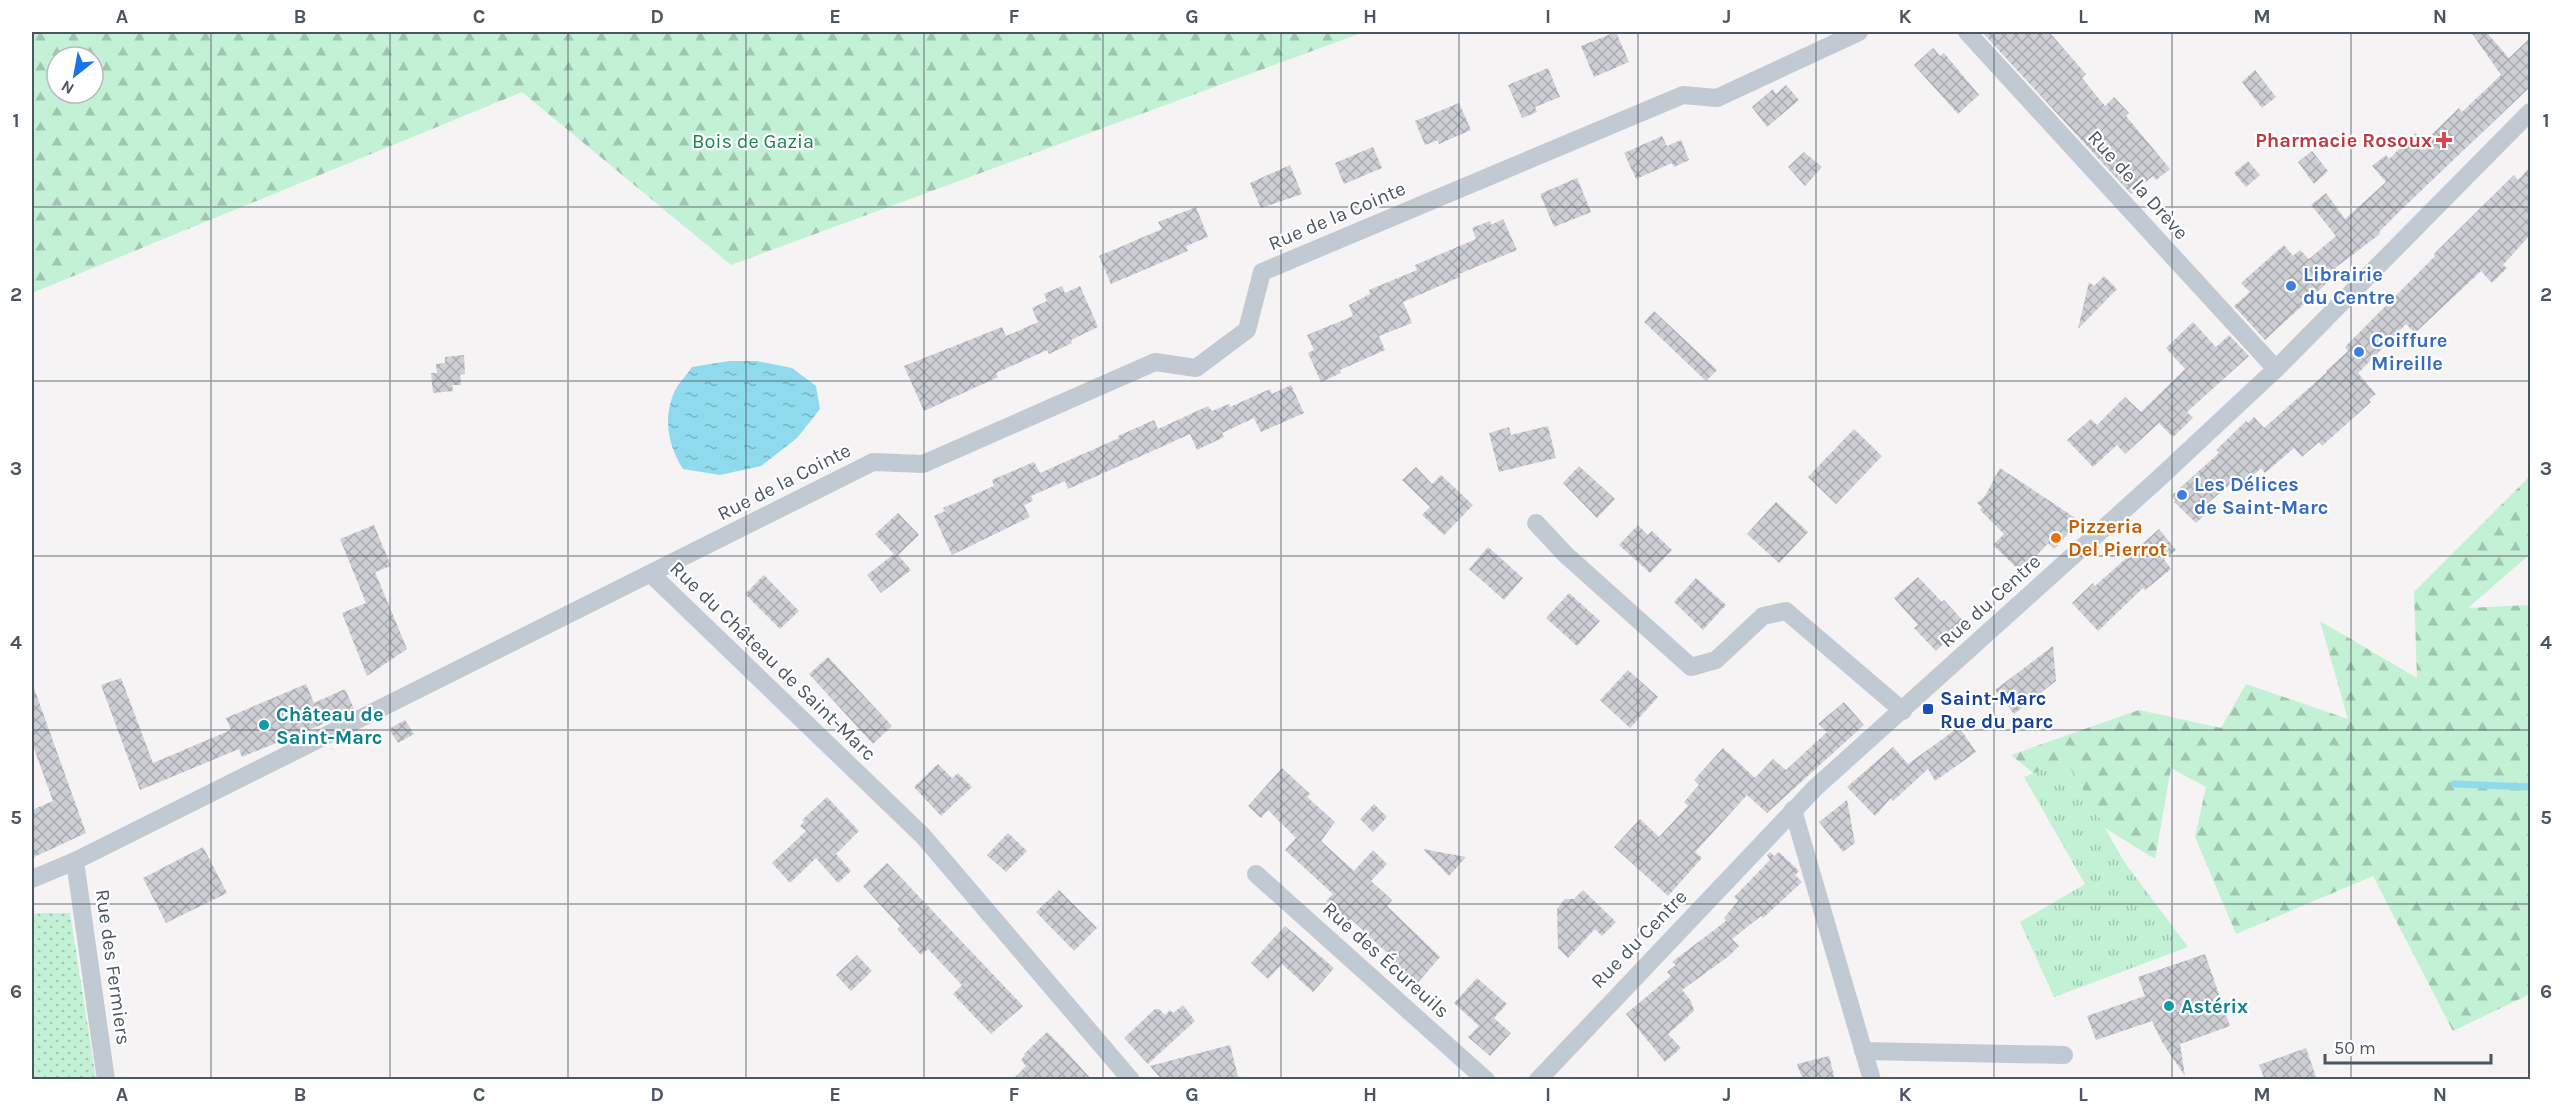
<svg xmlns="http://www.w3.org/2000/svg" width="2562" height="1111" font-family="Karla,sans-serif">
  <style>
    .grass { fill: url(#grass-dots) }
    .forest { fill: url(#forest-firs); fill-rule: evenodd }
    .park { fill: url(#park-tufts) }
    .water { fill: url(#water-ripples) }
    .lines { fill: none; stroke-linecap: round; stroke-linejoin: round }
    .stream { stroke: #90daee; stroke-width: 7 }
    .building { fill: url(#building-cross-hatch) }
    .minor { stroke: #c1cad2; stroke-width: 18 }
    .grid { fill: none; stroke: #4a5661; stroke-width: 1.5; stroke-opacity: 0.55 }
    .health-dot { fill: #e0444e; stroke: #fff; stroke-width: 2 }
    .shop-dot { fill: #3f7fe0; stroke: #fff; stroke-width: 2 }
    .food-dot { fill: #e8710a; stroke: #fff; stroke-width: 2 }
    .transit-dot { fill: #1a4fb4; stroke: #fff; stroke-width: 2 }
    .culture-dot { fill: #0f9aa8; stroke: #fff; stroke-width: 2 }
    .labels { text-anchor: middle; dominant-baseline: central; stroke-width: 4.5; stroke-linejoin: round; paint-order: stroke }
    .health-label { font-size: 20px; font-weight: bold; fill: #be3a42; stroke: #fff; text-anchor: end }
    .park-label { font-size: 20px; fill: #17864f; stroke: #fff }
    .street-label { font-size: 20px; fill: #4a5661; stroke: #fff }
    .shop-label { font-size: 20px; font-weight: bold; fill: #366cbe; stroke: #fff; text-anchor: start }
    .food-label { font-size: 20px; font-weight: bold; fill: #c56008; stroke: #fff; text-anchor: start }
    .transit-label { font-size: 20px; font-weight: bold; fill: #164399; stroke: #fff; text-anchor: start }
    .culture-label { font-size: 20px; font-weight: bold; fill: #0d838f; stroke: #fff; text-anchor: start }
    .neatline { fill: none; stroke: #4a5661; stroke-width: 2 }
    .grid-label { font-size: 20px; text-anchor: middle; font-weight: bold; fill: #4a5661 }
  </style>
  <defs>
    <pattern id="grass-dots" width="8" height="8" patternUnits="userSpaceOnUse" patternTransform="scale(1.5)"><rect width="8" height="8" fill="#c3f1d5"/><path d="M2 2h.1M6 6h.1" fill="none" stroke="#a0c6b0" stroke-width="1.8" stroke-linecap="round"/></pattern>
    <pattern id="forest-firs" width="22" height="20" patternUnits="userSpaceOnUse" patternTransform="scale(1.5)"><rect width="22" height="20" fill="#c3f1d5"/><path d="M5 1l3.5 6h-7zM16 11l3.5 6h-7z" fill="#a0c6b0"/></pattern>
    <pattern id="park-tufts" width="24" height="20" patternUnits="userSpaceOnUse" patternTransform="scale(1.5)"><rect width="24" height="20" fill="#c3f1d5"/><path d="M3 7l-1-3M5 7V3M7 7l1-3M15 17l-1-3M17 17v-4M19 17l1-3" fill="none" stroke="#a0c6b0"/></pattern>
    <pattern id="water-ripples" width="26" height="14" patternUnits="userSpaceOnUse" patternTransform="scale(1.5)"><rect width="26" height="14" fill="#90daee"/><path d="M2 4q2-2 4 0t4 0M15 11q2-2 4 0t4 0" fill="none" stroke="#78b4c4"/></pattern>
    <pattern id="building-cross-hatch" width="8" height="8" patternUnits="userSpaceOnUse" patternTransform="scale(1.5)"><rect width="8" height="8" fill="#cdcfd5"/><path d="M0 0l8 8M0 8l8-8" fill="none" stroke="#a8abb0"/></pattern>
  </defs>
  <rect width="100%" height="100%" fill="#f5f3f3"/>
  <path class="grass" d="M32,913H70L96,1079H32Z"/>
  <g class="forest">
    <path d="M32,32H1364L731,265L522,92L32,293ZM57,57H93V93H57Z"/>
    <path d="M2530,476V554L2468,608L2530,605V994L2453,1031L2373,876L2236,934L2195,837L2206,787L2171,768L2155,859L2089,818L2011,755L2139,710L2221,728L2246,684L2348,719L2320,621L2417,678L2414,592Z"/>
  </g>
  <path class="park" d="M2066,760L2125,863L2188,947L2054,997L2020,922L2085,884L2024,777Z"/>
  <path class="water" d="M729,361H757L792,368L816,386L820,409L797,438L761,466L720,475L683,469C669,447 663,421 673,395C676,386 686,376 692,367Z"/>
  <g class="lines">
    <path class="stream" d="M2454,784L2530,787"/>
  </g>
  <g class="building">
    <path d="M1616,32L1629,62L1594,77L1581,46Z"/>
    <path d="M1982,32H2049L2086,74L2082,78L2105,106L2114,97L2129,113L2126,116L2170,169L2156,180L2153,176L2131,194Z"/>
    <path d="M2471,32H2486L2509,58L2530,38V87L2404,207L2379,232L2380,234L2335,268L2338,271L2329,281L2265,340L2234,306L2250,292L2241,283L2284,245L2293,256L2300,250L2309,259L2336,236L2311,205L2326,193L2345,219L2386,182L2372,166L2386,155L2389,159L2416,133L2424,142L2459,108L2462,112L2501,75Z"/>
    <path d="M1933,48L1940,56L1944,53L1979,95L1958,114L1914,65Z"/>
    <path d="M1548,68L1560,97L1535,107L1537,112L1522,118L1508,85Z"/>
    <path d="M2255,70L2276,97L2262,108L2242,82Z"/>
    <path d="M1786,85L1799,100L1767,127L1752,107L1773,89L1776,94Z"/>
    <path d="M1459,103L1471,130L1439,144L1438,140L1425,145L1415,121Z"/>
    <path d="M1662,136L1667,146L1681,140L1689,160L1674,167L1672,163L1636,179L1624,153Z"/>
    <path d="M1373,147L1382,168L1344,184L1335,163Z"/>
    <path d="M2312,151L2328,171L2314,184L2298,162Z"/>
    <path d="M1804,152L1822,167L1805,186L1788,167Z"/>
    <path d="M2248,161L2260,175L2246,187L2234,173Z"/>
    <path d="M1290,165L1302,194L1261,208L1250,183Z"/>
    <path d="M2530,167V235L2503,265L2507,268L2492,283L2481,271L2415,333L2406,324L2373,358L2358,373L2376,394L2369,400L2371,402L2322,446L2319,442L2302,457L2294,448L2265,473L2261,468L2241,487L2235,480L2207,504L2211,509L2196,523L2174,502L2176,501L2171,496L2219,453L2216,450L2246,421L2248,423L2254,417L2264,428L2327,372L2326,371L2348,351L2345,347L2435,256L2434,254L2449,239L2514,175L2518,180Z"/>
    <path d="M1577,178L1591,212L1554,227L1540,194Z"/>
    <path d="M1196,207L1208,237L1186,246L1188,251L1111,284L1099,256L1162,229L1158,222Z"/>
    <path d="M1503,219L1517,250L1459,274L1460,277L1403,302L1412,323L1379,336L1385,350L1340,370L1341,373L1321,382L1308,353L1314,350L1307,335L1353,316L1349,305L1370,294L1369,290L1417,270L1415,265L1476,239L1472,228L1490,221L1491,225Z"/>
    <path d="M2104,276L2117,289L2078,329L2089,282L2094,286Z"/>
    <path d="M1062,286L1065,293L1080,286L1098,327L1071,340L1072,343L1049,354L1047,350L996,373L998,377L924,411L904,366L1002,327L1006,336L1038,322L1032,308L1047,301L1044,294Z"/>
    <path d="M1654,311L1717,370L1706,381L1644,322Z"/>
    <path d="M2193,322L2216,347L2229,335L2249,356L2187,412L2193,418L2173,437L2159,423L2125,454L2117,445L2093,467L2067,440L2091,419L2097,425L2125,397L2141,412L2185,369L2166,348Z"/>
    <path d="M464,355L465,374L460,375L461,385H452L453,391L433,393L431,373H437L436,364L445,363V357Z"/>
    <path d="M1291,385L1304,413L1261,432L1254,418L1222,433L1224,437L1197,450L1190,434L1068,489L1065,481L1031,496L1033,501L1024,505L1030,517L952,555L934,516L945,511L943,508L994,486L992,480L1034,462L1040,473L1119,438L1118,436L1154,420L1158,429L1208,406L1212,411L1229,404L1230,407L1270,389L1272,394Z"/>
    <path d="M1548,426L1556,458L1499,472L1489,433L1509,427L1511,435Z"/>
    <path d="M1854,429L1882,456L1836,504L1808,477Z"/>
    <path d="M1579,466L1615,499L1597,518L1563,483Z"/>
    <path d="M1416,467L1432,484L1441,475L1473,505L1444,535L1422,515L1430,507L1402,480Z"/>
    <path d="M2000,468L2080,521L2054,549L2048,543L2021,572L1993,545L2004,534L1980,510L1982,507L1977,503L1985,496Z"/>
    <path d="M1776,502L1808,532L1779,563L1747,534Z"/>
    <path d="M898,513L919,535L898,555L911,570L881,593L867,575L894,554L875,534Z"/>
    <path d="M374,525L391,566L375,572L407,649L367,676L342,613L366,603L340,539Z"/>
    <path d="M1638,525L1648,535L1652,531L1672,550L1650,573L1619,545Z"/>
    <path d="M2159,529L2176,550L2164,559L2171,569L2145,590L2143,588L2098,631L2072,603L2093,583L2095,586Z"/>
    <path d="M1488,547L1523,578L1504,600L1469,569Z"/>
    <path d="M764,575L799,611L780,629L745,594Z"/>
    <path d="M1918,577L1942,602L1944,600L1965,623L1936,651L1914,628L1918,625L1894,598Z"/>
    <path d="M1696,578L1726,605L1703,630L1674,602Z"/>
    <path d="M1569,593L1600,621L1577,646L1546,618Z"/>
    <path d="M2053,646L2056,681L2014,714L1995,690Z"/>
    <path d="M828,657L892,726L873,744L809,674Z"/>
    <path d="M1628,670L1658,697L1630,728L1600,700Z"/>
    <path d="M121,678L153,763L231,730L226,718L306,684L314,703L345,689L354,709L322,723L323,724L242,757L239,749L140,790L101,685Z"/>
    <path d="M32,688H34L86,833L32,858V810L53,801L32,743Z"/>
    <path d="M1844,702L1864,725L1767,813L1747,795L1695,852L1702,858L1668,896L1614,847L1640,819L1659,837L1688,806L1684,802L1699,785L1694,780L1723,748L1755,778L1773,759L1786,770L1827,732L1818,724Z"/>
    <path d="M405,720L414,734L398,743L389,729Z"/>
    <path d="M1959,727L1976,752L1935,781L1928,769L1893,801L1891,798L1875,816L1847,787L1893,747L1908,764Z"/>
    <path d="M938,764L952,778L958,773L972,787L941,816L914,787Z"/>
    <path d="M1282,768L1310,794L1307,797L1335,822L1321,841L1354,871L1373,850L1387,864L1371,881L1392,900L1387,906L1440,957L1415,986L1384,957L1387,953L1351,919L1348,922L1326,901L1333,894L1285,850L1296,838L1268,810L1261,818L1248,806Z"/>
    <path d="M827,797L859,831L836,854L851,871L838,883L816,858L790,883L772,863L806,831L800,826L804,822L802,820Z"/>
    <path d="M1847,800L1855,843L1843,852L1819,822Z"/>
    <path d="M1374,804L1387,817L1373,832L1360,819Z"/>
    <path d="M1008,833L1027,851L1006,872L987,855Z"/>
    <path d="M203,847L227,893L166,923L143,878Z"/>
    <path d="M1423,849L1466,857L1449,876Z"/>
    <path d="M1770,852L1774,856L1779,852L1799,871L1795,875L1802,882L1763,918L1761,916L1732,939L1739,946L1729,956L1682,990L1691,1001L1694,1011L1668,1034L1681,1048L1665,1062L1626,1014L1671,976L1667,972L1676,965L1672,962L1726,921L1724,918L1738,901L1734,897L1770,860L1767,855Z"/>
    <path d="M887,863L1023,1006L991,1034L953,994L962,985L928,949L921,955L897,929L900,926L863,886Z"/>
    <path d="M1059,890L1097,928L1074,951L1036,912Z"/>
    <path d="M1583,890L1616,922L1602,936L1595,929L1568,958L1558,948L1557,909L1565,899H1574Z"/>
    <path d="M1285,926L1334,968L1313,992L1282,964L1268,979L1251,963Z"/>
    <path d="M2205,954L2230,1026L2180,1044L2185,1076L2162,1042L2152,1021L2096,1040L2087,1016L2145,996L2138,977Z"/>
    <path d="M857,955L872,971L851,991L836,975Z"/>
    <path d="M1477,978L1507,1004L1494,1018L1511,1033L1490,1056L1468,1037L1479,1026L1454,1003Z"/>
    <path d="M1183,1005L1195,1021L1148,1064L1124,1038L1155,1009H1159L1165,1015L1170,1010L1173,1013Z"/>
    <path d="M1047,1032L1062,1047L1092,1080H1012L1026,1066L1021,1060L1025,1055L1024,1054Z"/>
    <path d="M1230,1045L1239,1080H1162L1150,1066Z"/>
    <path d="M2306,1048L2317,1080H2265L2259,1065Z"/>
    <path d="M1829,1056L1835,1080H1803L1797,1064Z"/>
  </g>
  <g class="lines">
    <g class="minor">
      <path d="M1967,32L2276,369"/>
      <path d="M1536,523L1566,555L1691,667L1716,660L1763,616L1786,611L1903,711"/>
      <path d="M651,574L923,836L1131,1080"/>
      <path d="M1793,810L1872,1080"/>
      <path d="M75,861L106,1080"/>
      <path d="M1256,874L1486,1080"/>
      <path d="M32,879L75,861L873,462L923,464L1155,362L1196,368L1247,330L1262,272L1683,95L1717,98L1859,32"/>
      <path d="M1863,1051L2064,1055"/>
      <path d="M1538,1080L1815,788L2155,482L2276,369L2530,112"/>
    </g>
  </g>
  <path class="grid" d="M211,32V1080M390,32V1080M568,32V1080M746,32V1080M924,32V1080M1103,32V1080M1281,32V1080M1459,32V1080M1638,32V1080M1816,32V1080M1994,32V1080M2172,32V1080M2351,32V1080M32,207H2530M32,381H2530M32,556H2530M32,730H2530M32,904H2530"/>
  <path class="health-dot" d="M2441 131h6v6h6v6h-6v6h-6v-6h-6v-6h6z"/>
  <g class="shop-dot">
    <circle cx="2291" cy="286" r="6"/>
    <circle cx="2359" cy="352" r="6"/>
    <circle cx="2182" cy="495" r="6"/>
  </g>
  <circle class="food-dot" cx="2056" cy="538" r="6"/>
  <rect class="transit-dot" x="1922" y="703" width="12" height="12" rx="3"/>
  <g class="culture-dot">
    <circle cx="264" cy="725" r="6"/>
    <circle cx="2169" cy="1006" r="6"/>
  </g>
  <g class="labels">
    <g class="health-label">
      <text x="2432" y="140">Pharmacie Rosoux</text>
    </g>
    <g class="park-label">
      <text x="753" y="141">Bois de Gazia</text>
    </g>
    <g class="street-label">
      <text transform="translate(2138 185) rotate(48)">Rue de la Drève</text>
      <text transform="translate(1337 216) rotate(-23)">Rue de la Cointe</text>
      <text transform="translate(784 482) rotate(-27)">Rue de la Cointe</text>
      <text transform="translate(1990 601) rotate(-42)">Rue du Centre</text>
      <text transform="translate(773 661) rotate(44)">Rue du Château de Saint-Marc</text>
      <text transform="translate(1639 939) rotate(-46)">Rue du Centre</text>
      <text transform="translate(1386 960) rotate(42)">Rue des Écureuils</text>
      <text transform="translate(113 967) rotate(82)">Rue des Fermiers</text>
    </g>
    <g class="shop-label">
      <text x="2303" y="274">Librairie<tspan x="2303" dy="23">du Centre</tspan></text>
      <text x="2371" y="340">Coiffure<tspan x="2371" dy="23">Mireille</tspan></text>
      <text x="2194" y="484">Les Délices<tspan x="2194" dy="23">de Saint-Marc</tspan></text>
    </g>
    <g class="food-label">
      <text x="2068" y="526">Pizzeria<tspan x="2068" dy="23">Del Pierrot</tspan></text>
    </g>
    <g class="transit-label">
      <text x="1940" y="698">Saint-Marc<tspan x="1940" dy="23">Rue du parc</tspan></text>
    </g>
    <g class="culture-label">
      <text x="276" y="714">Château de<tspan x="276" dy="23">Saint-Marc</tspan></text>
      <text x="2181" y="1006">Astérix</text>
    </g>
  </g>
  <rect width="2562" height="1111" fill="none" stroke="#ffffff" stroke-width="66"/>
  <g transform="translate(75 75) rotate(211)"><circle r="28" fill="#ffffff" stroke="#b7bbc0" stroke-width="1.5"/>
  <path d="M0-4.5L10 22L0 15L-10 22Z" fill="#1a73e8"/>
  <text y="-9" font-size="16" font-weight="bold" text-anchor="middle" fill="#4a5661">N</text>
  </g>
  <path d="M2325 1054v9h166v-9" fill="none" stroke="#4a5661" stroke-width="3"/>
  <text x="2334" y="1054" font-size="18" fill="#4a5661" stroke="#ffffff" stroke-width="4.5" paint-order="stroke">50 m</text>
  <rect x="33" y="33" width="2496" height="1045" class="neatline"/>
  <g class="grid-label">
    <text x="122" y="23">A</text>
    <text x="300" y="23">B</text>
    <text x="479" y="23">C</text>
    <text x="657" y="23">D</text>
    <text x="835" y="23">E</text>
    <text x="1014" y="23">F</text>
    <text x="1192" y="23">G</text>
    <text x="1370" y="23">H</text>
    <text x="1548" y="23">I</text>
    <text x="1727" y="23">J</text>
    <text x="1905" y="23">K</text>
    <text x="2083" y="23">L</text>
    <text x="2262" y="23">M</text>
    <text x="2440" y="23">N</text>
    <text x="16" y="127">1</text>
    <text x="2546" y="127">1</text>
    <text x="16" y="301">2</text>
    <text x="2546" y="301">2</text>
    <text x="16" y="475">3</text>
    <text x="2546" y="475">3</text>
    <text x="16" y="649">4</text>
    <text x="2546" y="649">4</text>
    <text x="16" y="824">5</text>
    <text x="2546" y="824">5</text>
    <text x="16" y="998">6</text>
    <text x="2546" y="998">6</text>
    <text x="122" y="1101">A</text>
    <text x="300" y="1101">B</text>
    <text x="479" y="1101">C</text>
    <text x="657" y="1101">D</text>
    <text x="835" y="1101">E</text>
    <text x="1014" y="1101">F</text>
    <text x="1192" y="1101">G</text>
    <text x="1370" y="1101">H</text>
    <text x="1548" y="1101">I</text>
    <text x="1727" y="1101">J</text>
    <text x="1905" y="1101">K</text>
    <text x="2083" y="1101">L</text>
    <text x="2262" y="1101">M</text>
    <text x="2440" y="1101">N</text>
  </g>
</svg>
